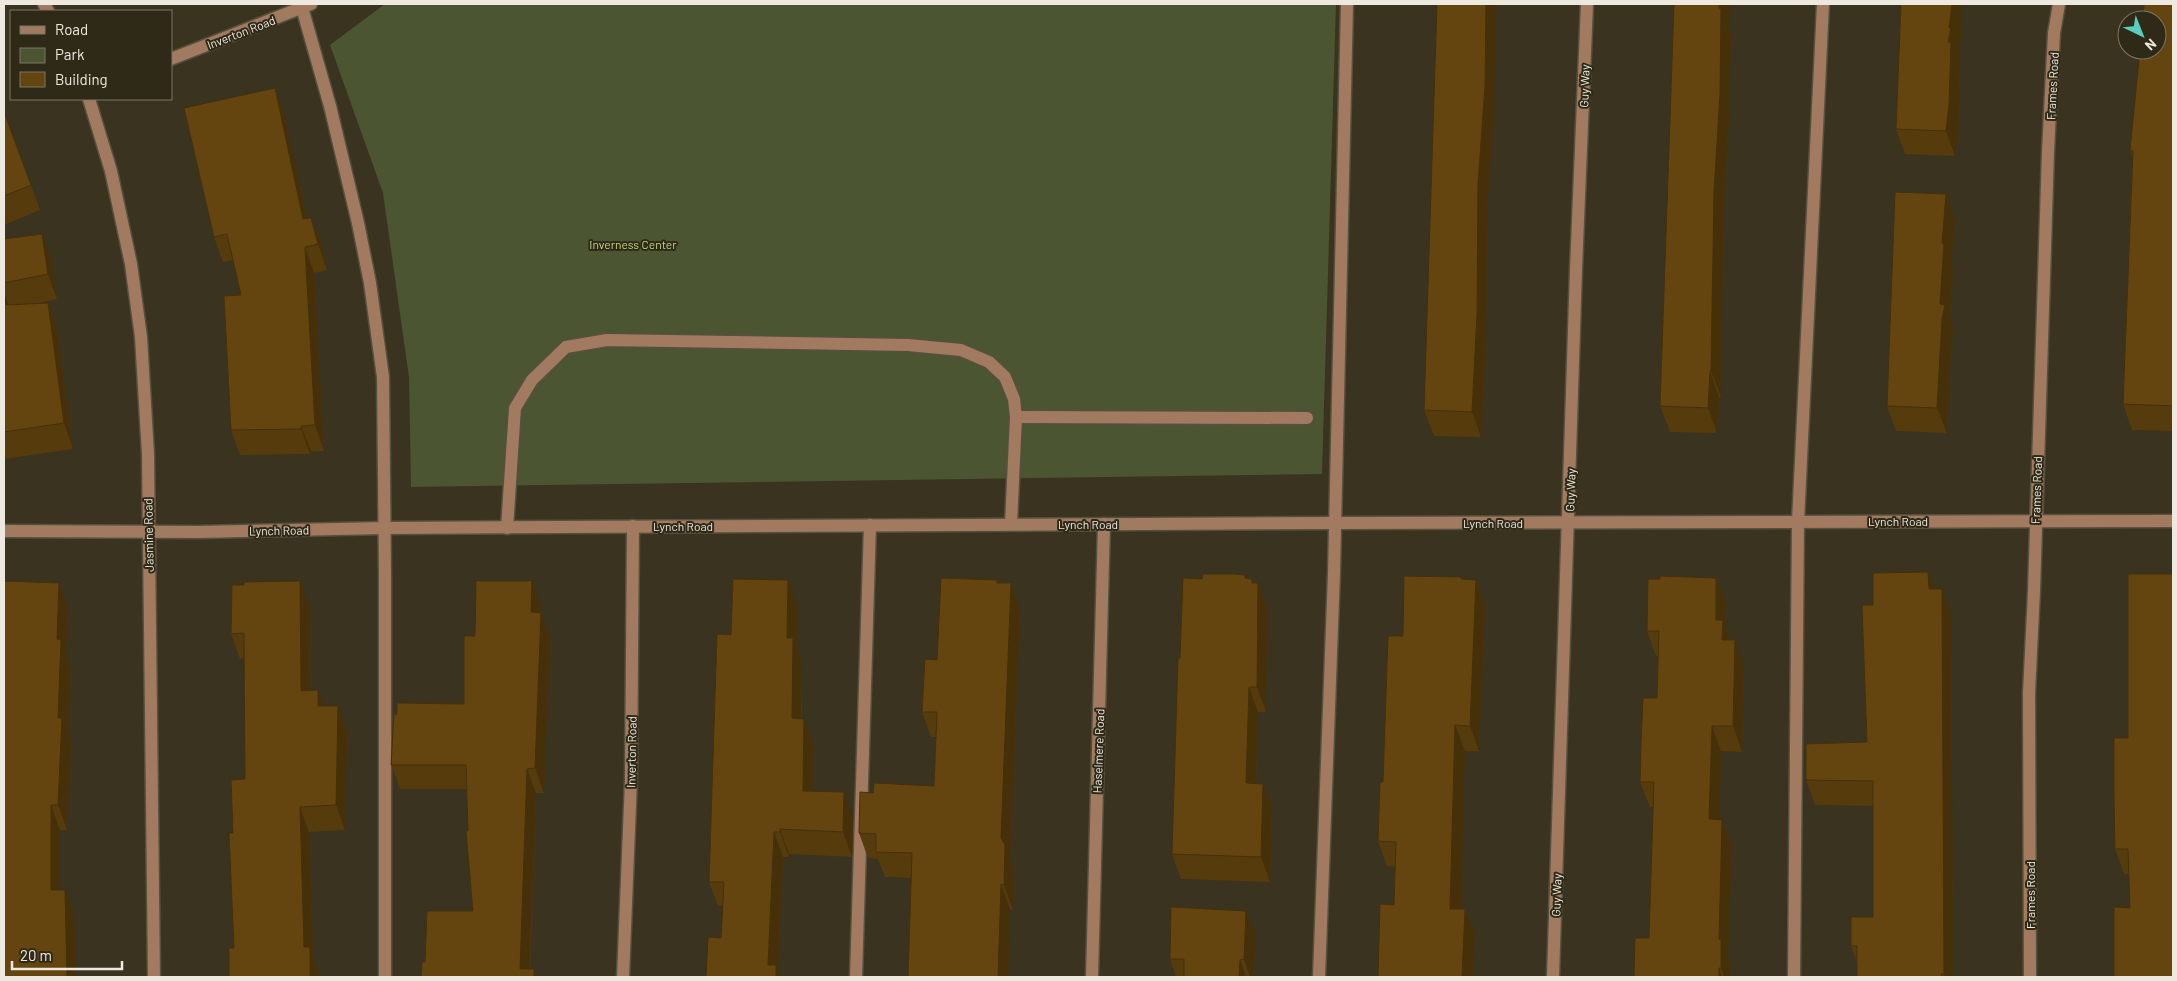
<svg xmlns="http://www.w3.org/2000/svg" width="2177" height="981" font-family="Barlow,sans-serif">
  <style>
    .green { fill: #4b5531 }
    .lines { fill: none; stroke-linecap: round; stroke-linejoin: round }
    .minor-casing { stroke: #56503e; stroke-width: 15 }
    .minor { stroke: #a17a5f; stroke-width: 12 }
    .wall { fill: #563b0d }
    .shaded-wall { fill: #46300a }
    .building { fill: #64450f; stroke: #46300a }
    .labels { text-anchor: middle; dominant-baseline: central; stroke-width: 4; stroke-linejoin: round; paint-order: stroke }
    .street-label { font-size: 12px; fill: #ede9de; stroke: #2f2917 }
    .park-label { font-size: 12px; fill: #bfd582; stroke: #2f2917 }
  </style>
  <rect width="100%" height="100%" fill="#393320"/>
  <path class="green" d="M385,4H1336L1322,474L411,487L409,377L383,193L330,45Z"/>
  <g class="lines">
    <g class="minor-casing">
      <g id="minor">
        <path d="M44,4L48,11"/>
        <path d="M301,4L330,106L358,223L370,283L383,377L385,575V977"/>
        <path d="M171,59L311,4"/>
        <path d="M89,99L111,171L131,264L141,337L148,454L154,977"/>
        <path d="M1016,417L1307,418"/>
        <path d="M507,528L515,408L532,380L566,347L607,340L908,345L961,350L989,362L1005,377L1014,399L1016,417L1011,524"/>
        <path d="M4,531L198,532L385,528L1334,523L2173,521"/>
        <path d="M623,977L631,780L633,526"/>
        <path d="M856,977L870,525"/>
        <path d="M1092,977L1104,524"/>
        <path d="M1319,977L1334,573L1347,4"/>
        <path d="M1553,977L1576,269L1587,4"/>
        <path d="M1794,977L1798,522L1823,4"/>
        <path d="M2030,977L2029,693L2034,591L2048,152L2054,33L2059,4"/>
      </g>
    </g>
    <use href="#minor" class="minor"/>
  </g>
  <g class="wall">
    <path d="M1901,4H1962V28L1959,48L1961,53L1959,63L1960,68L1958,130L1955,156L1905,154L1896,129Z"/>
    <path d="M2173,4V431L2132,430L2123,404L2132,156L2130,150Z"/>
    <path d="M1729,28L1731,34L1729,119L1723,216L1721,397H1719L1717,433L1670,432L1660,406Z"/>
    <path d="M275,88L284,114L307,218H311L321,243L327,270L314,273L324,451H311L310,454L240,455L231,430L241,295L233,260L223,262L214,237Z"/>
    <path d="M1494,111L1487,209L1486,339L1481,437L1434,436L1424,410Z"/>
    <path d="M4,112L40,210L4,225Z"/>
    <path d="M1946,194L1955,220L1951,264L1953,269L1950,318L1954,330L1951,345L1947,433L1896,431L1887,406Z"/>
    <path d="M4,239L51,259L57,299L35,304L48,303L57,329L73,449L4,459Z"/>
    <path d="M1247,578L1252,579L1254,583H1258L1267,608L1266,712H1258L1256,784H1263L1272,809L1270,882L1181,879L1172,854L1180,658Z"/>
    <path d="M1716,578L1726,603L1725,627L1730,640L1744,666L1742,752L1721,751L1719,820H1722L1732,845L1728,959L1731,965L1730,977H1634L1649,938L1653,807H1650L1640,782L1657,698L1658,656H1656L1647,631L1660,579Z"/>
    <path d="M997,580L998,583H1011L1020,609L1010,860L1014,870L1013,910L1010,909L1008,977H908L911,878L885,877L878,859L868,858L859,833L873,793L934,786L936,737H931L922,712Z"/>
    <path d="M1462,580H1476L1485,605L1479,751H1465L1460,909H1465L1475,934L1473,977H1378L1394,905L1395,867L1387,866L1378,841L1403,636Z"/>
    <path d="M1934,589L1951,614L1953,977H1857V963L1851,946L1873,917V806L1815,805L1806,780L1867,742L1873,605Z"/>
    <path d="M797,605V647L802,663V719L813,744L812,791L853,817L852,857L789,854V857H783L778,970L721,938L723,906H718L709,882L731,635Z"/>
    <path d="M309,606L310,690H318L324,706L347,731L345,830L309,832L313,956L319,972L234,948L233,833L245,779L244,658L240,659L231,634Z"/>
    <path d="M541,606V613L550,637L544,793H536L530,969H534L537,977H421L425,962L473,911L468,831L467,789H400L391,765L464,704L475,636Z"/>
    <path d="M68,608L66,655L70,665L68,734L71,743L67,830H60V890H65L74,915L4,977Z"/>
    <path d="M2128,738L2130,908L2129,874H2124L2115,849Z"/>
    <path d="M1256,936L1253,977H1176L1170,959Z"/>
  </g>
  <g class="shaded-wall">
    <path d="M1486,4H1496L1494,111L1487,209L1486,339L1481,437L1472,412L1478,184Z"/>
    <path d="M1719,4H1731L1729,28L1731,34L1729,119L1723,216L1721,397L1711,371L1714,191Z"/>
    <path d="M1952,4H1962V28L1959,48L1961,53L1959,63L1960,68L1958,130L1955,156L1946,131L1949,28Z"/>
    <path d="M275,88L284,114L313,245L303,219Z"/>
    <path d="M1946,194L1955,220L1951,264L1953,269L1950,318L1954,330L1951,345L1947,433L1937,408L1942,243Z"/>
    <path d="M311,218L321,243L327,270L318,244Z"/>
    <path d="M42,234L51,259L57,299L48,274Z"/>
    <path d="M305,247L314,273L324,451L315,425Z"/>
    <path d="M4,293L13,318L6,305Z"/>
    <path d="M48,303L57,329L73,449L64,423Z"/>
    <path d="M1710,371L1719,397L1717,433L1708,408Z"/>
    <path d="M301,426L311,451L310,454L301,429Z"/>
    <path d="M1928,572L1937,597L1929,589Z"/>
    <path d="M1716,578L1726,603L1725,627L1732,645V665L1716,620Z"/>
    <path d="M1252,579L1258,594V583L1267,608L1266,712L1257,687Z"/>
    <path d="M788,580L797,605V647L802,663L801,743L792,718L787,638Z"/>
    <path d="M1476,580L1485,605L1479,751L1470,726Z"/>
    <path d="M300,581L309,606L310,715L301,691Z"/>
    <path d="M532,581L541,606L540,637L531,612Z"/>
    <path d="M59,583L68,608L66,655L70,665L68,734L71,743L67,830L58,805L57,639Z"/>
    <path d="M1011,583L1020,609L1010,860L1014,870L1013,910L1004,885L1001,838Z"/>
    <path d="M1942,589L1951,614L1953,977H1945L1944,974Z"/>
    <path d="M541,613L550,637L544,793L535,768Z"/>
    <path d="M1735,640L1744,666L1742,752L1733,726Z"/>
    <path d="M1249,687L1258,712L1255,808L1246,783Z"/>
    <path d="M318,690L328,715L318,706Z"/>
    <path d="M338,706L347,731L345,830L336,805Z"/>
    <path d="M804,719L813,744L812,816L803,791Z"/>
    <path d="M1455,725L1465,751L1460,934L1450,909Z"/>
    <path d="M1712,726L1721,751L1719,845L1709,819Z"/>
    <path d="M527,769L536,793L529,977L520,969Z"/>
    <path d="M1263,784L1272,809L1270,882L1261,857Z"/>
    <path d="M844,792L853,817L852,857L843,832Z"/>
    <path d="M51,805L60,830V915L51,890Z"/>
    <path d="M300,807L309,832L313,956L319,972V977H310L304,947Z"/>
    <path d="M1722,820L1732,845L1728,959L1731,965L1730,977H1724L1721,968L1719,939Z"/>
    <path d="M780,829L789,854V857L780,832Z"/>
    <path d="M774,832L783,857L778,970L781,977H773L768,965Z"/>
    <path d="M1001,884L1010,909L1008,977H998Z"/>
    <path d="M65,890L74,915L76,977H67Z"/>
    <path d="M1465,909L1475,934L1473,977H1462Z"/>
    <path d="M1246,911L1256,936L1253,977H1250L1244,959Z"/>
    <path d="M1240,960L1246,977H1239Z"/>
    <path d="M1719,968L1722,977H1719Z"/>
    <path d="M534,969L537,977H534Z"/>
  </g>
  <g class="building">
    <path d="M1437,4H1486L1485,86L1478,184L1477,314L1472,412L1424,410Z"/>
    <path d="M1674,4H1719V8L1721,9L1720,94L1714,191L1711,371H1710L1708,408L1660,406Z"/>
    <path d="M1901,4H1952L1949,28H1951L1948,42H1951L1949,105L1946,131L1896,129Z"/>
    <path d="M2144,4H2173V406L2123,404L2133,151L2130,150L2140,50H2157V20H2143Z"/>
    <path d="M275,88L303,219L311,218L318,244L305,247L315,425L301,426V429L231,430L224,296L241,295L227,234L214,237L184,108Z"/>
    <path d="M4,112L31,185L4,196Z"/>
    <path d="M1895,192L1946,194L1942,243L1944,244L1940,304L1945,305L1942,319L1937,408L1887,406Z"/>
    <path d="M42,234L48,274L4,283V239Z"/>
    <path d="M4,293L6,305L48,303L64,423L4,432Z"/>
    <path d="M1928,572L1929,589H1942L1944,974H1941L1942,977H1857V946H1851V917H1873V781L1806,780V744L1867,742L1862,605H1873V573Z"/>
    <path d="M1203,574H1235L1245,575V578L1252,579V583H1258L1257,687H1249L1246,783L1263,784L1261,857L1172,854L1178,658H1180L1183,578L1202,579Z"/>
    <path d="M2128,574H2173V977H2114V907L2130,908L2128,849H2115L2114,797V738H2128Z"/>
    <path d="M1404,576L1461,577V579L1476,580L1470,726L1455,725L1450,909H1465L1462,977H1378L1380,904L1394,905L1396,842L1378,841L1380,782H1383L1388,636H1403Z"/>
    <path d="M1660,576L1716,578V620H1723L1722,640H1735L1733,726H1712L1709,819L1722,820L1719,939L1721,940V968H1719V977H1634L1635,938H1649L1654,782H1640L1641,744L1643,698H1657L1659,631H1647L1648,579H1660Z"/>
    <path d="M941,578L997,580V583H1011L1001,838L1005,845L1004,885L1001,884L998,977H908L912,853L876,852V834L859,833L860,792L873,793L874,783L934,786L937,712H922L925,659L937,660Z"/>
    <path d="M733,579L788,580L787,638H793L792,718L804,719L803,791L844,792L843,832L780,829V832H774L768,965H776V977H706L708,937L721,938L724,882H709L717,634L731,635Z"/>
    <path d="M4,581L59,583L57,639L61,640L58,718H62L58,805H51V890H65L67,977H4Z"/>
    <path d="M300,581L301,691L318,690V706H338L336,805L300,807L304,947H310V977H229V948H234L229,833H233L231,780L245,779L244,633L231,634L232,585H244V582Z"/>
    <path d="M476,581H532L531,612L541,613L535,768L527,769L520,969H534V977H421L422,962H425L427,911H473L466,831H468L466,765H391L394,714H397V703L464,704V636H475Z"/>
    <path d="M1171,907L1246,911L1244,959L1240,960L1239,977H1184V959H1170Z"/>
  </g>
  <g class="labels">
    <g class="street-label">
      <text transform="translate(241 32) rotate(-21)">Inverton Road</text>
      <text transform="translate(1584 86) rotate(-88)">Guy Way</text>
      <text transform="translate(2052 86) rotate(-87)">Frames Road</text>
      <text transform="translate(1570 490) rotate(-88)">Guy Way</text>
      <text transform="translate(2036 490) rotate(-88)">Frames Road</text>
      <text x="1898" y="521">Lynch Road</text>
      <text x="1493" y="523">Lynch Road</text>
      <text x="1088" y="524">Lynch Road</text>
      <text x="683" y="526">Lynch Road</text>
      <text transform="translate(279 530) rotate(-1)">Lynch Road</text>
      <text transform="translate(148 535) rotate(-91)">Jasmine Road</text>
      <text transform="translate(1098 751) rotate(-88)">Haselmere Road</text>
      <text transform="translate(631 752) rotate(-89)">Inverton Road</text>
      <text transform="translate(1556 895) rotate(-88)">Guy Way</text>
      <text transform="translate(2030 895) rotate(-90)">Frames Road</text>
    </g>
    <g class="park-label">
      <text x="633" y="244">Inverness Center</text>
    </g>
  </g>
  <rect width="2177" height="981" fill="none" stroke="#ede9de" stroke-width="10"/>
  <rect x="10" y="10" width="162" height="90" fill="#2f2917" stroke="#7b7667"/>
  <rect x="20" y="26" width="25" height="8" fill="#a17a5f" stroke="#7b7667"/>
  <text x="55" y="35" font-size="15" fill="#ede9de">Road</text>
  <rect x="20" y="48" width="25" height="15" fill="#4b5531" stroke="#7b7667"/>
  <text x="55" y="60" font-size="15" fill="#ede9de">Park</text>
  <rect x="20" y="72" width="25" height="15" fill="#64450f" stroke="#7b7667"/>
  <text x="55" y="85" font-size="15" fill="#ede9de">Building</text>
  <g transform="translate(2142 35) rotate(137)"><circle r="24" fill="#2f2917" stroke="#7b7667"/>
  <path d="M0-4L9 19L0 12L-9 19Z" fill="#58cebf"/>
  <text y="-8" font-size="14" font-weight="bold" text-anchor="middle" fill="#ede9de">N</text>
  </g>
  <path d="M12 961v8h110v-8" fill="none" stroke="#ede9de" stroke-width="2.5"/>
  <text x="20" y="961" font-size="15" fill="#ede9de" stroke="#2f2917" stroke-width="4" paint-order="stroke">20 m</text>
</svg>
